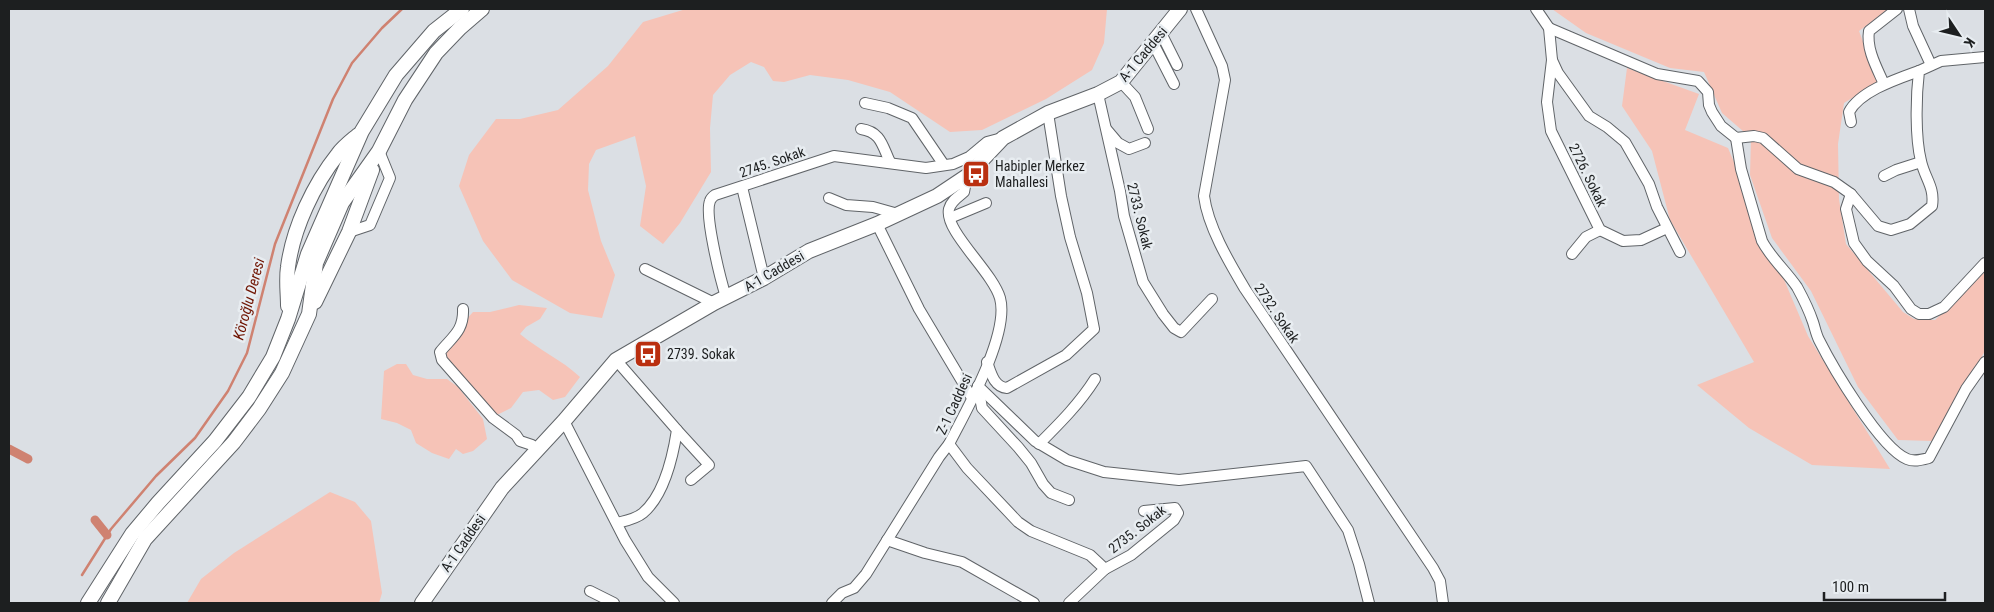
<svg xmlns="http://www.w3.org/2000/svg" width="1994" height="612" font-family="'Roboto Condensed',sans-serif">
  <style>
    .green { fill: #f6c3b7 }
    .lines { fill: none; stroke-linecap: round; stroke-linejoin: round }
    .stream { stroke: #cf8271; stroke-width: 2.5 }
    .canal { stroke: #cf8271; stroke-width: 9 }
    .minor-casing { stroke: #606468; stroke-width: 12 }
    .major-casing { stroke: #606468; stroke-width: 16 }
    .minor { stroke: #fff; stroke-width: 10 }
    .major { stroke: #fff; stroke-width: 14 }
    .labels { text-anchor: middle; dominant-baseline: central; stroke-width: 5; stroke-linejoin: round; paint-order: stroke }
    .street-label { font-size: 14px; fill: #1d1f20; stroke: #e8edf1 }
    .poi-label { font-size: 14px; fill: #1d1f20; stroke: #e8edf1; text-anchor: start }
    .water-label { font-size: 15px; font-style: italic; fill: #6f1300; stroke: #e8edf1 }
  </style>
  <rect width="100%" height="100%" fill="#dbdfe4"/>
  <g class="green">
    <path d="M686,9H1107L1104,43L1092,70L1046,99L982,130L950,132L890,92L848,80L810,75L784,82L773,81L764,67L751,62L730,75L713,95L710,128L711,172L680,223L663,244L640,226L646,186L635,136L596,150L589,164L588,190L601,241L615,275L602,318L570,313L512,280L483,241L459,186L469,155L496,119H520L558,110L608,66L643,22Z"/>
    <path d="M1552,9H1889L1859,31L1878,82L1844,103L1838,144L1839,199L1846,244L1903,312L1914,319L1935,320L1985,272V351L1932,441L1898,440L1858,387L1811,291L1772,238L1750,175L1751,138L1722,113L1704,72L1670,68L1586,33Z"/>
    <path d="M1627,68L1699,94L1685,130L1728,148L1808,336L1890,469L1812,465L1749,428L1697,385L1754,362L1670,220L1652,151L1622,106Z"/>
    <path d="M519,305L547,308L540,319L526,327L520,334C539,350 562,360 580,377L565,397L553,400L539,390L523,392L511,408L497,415L447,363L446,350L464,322L473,312H490Z"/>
    <path d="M397,364H406L413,375L427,379H447L458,387L483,419L487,439L473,451L463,454L456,449L449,459L432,453L416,443L411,430L397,423L381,419L384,371Z"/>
    <path d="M330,492L355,502L371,521L382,593L379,603H187L201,579L234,553Z"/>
  </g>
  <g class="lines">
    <path class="stream" d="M82,575L111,529L156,476L195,438L228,391L247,353L275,244L333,99L352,63L382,28L402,9"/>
    <g class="canal">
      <path d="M9,449L28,459"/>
      <path d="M95,520L107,535"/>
    </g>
    <g class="minor-casing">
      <g id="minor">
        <path d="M1196,9L1222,66L1225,80L1204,196C1208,227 1229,262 1245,289L1433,568L1440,581L1443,603"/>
        <path d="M1536,9L1549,28L1552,60L1558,73L1589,116L1607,127L1625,142L1649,184L1657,207L1680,252"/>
        <path d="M1909,9L1913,26L1931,65"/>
        <path d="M1549,28L1657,74L1698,81L1708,92L1709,105L1712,112L1721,126L1736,138L1754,136L1763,138L1798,169L1834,182L1851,194L1878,226L1891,230L1910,224L1932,206C1935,187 1925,179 1921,161C1915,137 1916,96 1919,71L1941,61L1985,57"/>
        <path d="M1161,33L1177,65"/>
        <path d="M1153,43L1174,84"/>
        <path d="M1552,60L1547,102L1551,131L1600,230L1623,241L1641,240L1667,228"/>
        <path d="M1121,82L1135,97L1148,129"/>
        <path d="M1884,84C1877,68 1866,49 1869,31L1897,9"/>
        <path d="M1098,94L1120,191L1124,216L1143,282L1163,314L1174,328L1181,332L1212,299"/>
        <path d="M865,103L888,108L912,118L944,165"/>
        <path d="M1851,122L1849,112C1860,91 1897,79 1919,71"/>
        <path d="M861,129C881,132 882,145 890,162"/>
        <path d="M1107,130L1118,143L1129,149L1145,143"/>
        <path d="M1736,138L1741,169L1762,241C1771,258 1786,271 1797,287C1803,298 1809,310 1813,322C1815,328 1816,334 1819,340C1832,366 1880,448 1907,459C1914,462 1921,460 1929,458L1966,389L1985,362"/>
        <path d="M967,176L964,192C958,197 951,201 949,209C944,231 992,271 1000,298C1010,334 966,411 949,444L967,468L1018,522L1031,531L1090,555L1105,569"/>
        <path d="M1884,176L1896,170L1921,162"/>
        <path d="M742,187L764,278"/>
        <path d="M1851,194L1846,209L1854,243L1867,261L1894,286L1911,309L1919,314H1929L1944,307L1985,263"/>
        <path d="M829,198L846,205L873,207L898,214"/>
        <path d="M950,218L986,203"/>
        <path d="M877,224L919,309L972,398"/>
        <path d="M349,232L370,225L390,178L379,151"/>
        <path d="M1572,254L1586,237L1600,230"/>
        <path d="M645,269L714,303"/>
        <path d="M726,297C721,281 704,215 710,201C711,198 712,197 715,195L834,156L926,168L953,164L969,157L987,142L1002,138"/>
        <path d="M463,309C464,331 452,337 440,352L442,360L493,418L516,435L520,441L532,445L538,450"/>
        <path d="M616,360L677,430C673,456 664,495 643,513C636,519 625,521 617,523"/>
        <path d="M987,362C991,373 994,387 1007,388L1066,355L1094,329L1087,293L1070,237L1061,196L1048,113"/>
        <path d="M978,386L1035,441L1067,460L1104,472L1179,480L1306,466L1348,530L1359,564L1369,603"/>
        <path d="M978,386L982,408L1018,447L1031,463L1043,484L1051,493L1069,500"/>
        <path d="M564,421L625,540L648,577L674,603"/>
        <path d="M677,430L709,465L691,480"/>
        <path d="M1039,444C1060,423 1080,403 1095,379"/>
        <path d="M887,540L925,553L962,562L1034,603"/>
        <path d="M590,591L614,603"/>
        <path d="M832,603L842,593L854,588L866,574L939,457L949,444"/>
        <path d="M1069,603L1105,569L1131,555L1174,520L1178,513L1175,508L1144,511"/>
      </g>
    </g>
    <g class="major-casing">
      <g id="major">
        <path d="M315,302L349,232L372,170"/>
        <path d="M288,306C288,293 286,280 288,267C293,228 314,184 338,154C343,147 351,141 358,135"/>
        <path d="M88,603L132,534L158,503L215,441L249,397L273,357L288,319L308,254L362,131L396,75L434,31L462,9"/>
        <path d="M108,603L145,539L234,442L259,409L282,373L309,314L316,263L342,203L379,151L405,100L436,53L460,28L482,9"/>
        <path d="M422,603L502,488L564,421L616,360L714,303L764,278L809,251L877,224L937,196L967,176L1003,138L1048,113L1098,94L1121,82L1180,9"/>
      </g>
    </g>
    <use href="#minor" class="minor"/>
    <use href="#major" class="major"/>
  </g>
  <defs>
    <g id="bus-square" transform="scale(1.4375)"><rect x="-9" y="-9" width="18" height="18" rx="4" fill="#ba2f10" stroke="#e8edf1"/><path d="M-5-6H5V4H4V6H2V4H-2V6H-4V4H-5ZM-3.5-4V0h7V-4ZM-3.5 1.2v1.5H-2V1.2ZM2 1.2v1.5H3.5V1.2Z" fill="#fff"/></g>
  </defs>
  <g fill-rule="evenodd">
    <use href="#bus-square" x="976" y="174"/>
    <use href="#bus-square" x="648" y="354"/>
  </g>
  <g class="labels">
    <g class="street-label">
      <text transform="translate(1143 54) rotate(-50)">A-1 Caddesi</text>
      <text transform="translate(772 162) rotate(-19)">2745. Sokak</text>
      <text transform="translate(1588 175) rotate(64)">2726. Sokak</text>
      <text transform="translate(1140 216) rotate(76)">2733. Sokak</text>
      <text transform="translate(774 271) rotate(-30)">A-1 Caddesi</text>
      <text transform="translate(1277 313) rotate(56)">2732. Sokak</text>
      <text transform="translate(954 404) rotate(-65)">Z-1 Caddesi</text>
      <text transform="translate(1137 529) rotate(-38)">2735. Sokak</text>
      <text transform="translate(463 543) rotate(-55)">A-1 Caddesi</text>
    </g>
    <g class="poi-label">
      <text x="995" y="166">Habipler Merkez<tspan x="995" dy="16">Mahallesi</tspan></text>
      <text x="667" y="354">2739. Sokak</text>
    </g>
    <g class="water-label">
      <text transform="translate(249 299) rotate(-75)">Köroğlu Deresi</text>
    </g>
  </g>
  <rect width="1994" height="612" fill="none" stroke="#1d1f20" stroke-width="20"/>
  <g transform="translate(1959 35) rotate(125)" stroke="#e8edf1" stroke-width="4" paint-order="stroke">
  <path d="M0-4L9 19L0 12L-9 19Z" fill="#1d1f20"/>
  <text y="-8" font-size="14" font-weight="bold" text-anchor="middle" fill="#1d1f20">K</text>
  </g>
  <path d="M1824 592v8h121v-8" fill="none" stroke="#1d1f20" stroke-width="2.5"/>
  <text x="1832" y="592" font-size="15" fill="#1d1f20" stroke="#e8edf1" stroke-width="4" paint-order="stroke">100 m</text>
</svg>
